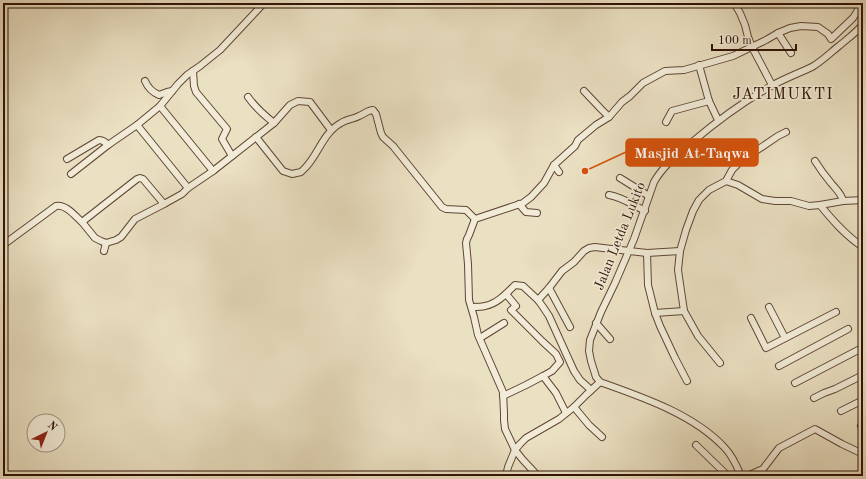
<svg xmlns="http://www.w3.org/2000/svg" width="866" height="479" font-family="'Old Standard TT',serif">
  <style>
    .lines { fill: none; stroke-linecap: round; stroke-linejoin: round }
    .minor-casing { stroke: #5f4635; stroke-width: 8 }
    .minor { stroke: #f1ebd7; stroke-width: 6 }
    .labels { text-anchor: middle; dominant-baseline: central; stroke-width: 3.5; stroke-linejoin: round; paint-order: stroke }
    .street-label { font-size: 14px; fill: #311206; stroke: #f1ebd7 }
    .quarter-label { font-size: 16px; letter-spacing: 1px; fill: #311206; stroke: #f1ebd7 }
    .leader { fill: none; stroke: #d6520b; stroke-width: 1.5 }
    .callout-dot { fill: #d6520b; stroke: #f1ebd7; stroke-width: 1.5 }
    .callout { fill: #d6520b; stroke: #d6520b; stroke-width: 1.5 }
    .callout-label { font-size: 15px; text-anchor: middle; font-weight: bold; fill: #fff }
  </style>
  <rect width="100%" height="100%" fill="#eae0c2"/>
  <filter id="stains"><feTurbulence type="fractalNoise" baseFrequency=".005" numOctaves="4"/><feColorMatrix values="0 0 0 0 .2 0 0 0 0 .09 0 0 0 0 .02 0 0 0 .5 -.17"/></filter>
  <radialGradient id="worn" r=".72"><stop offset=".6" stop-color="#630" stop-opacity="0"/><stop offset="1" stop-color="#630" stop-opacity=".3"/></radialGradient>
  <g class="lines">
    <g class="minor-casing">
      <g id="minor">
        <path d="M734,3L740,13L745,25L748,37L752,47L772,85"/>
        <path d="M778,33L791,53"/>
        <path d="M699,65L709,101L718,120"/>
        <path d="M193,71L194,86L196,92L227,129L222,139L232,156"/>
        <path d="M145,81C148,88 152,92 159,95L167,92L172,91"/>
        <path d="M584,91L601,109L609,117"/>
        <path d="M248,97C255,107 264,115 274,123"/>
        <path d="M160,106L213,171"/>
        <path d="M666,122L672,111L709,101"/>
        <path d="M137,125L188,188"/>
        <path d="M256,137L283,171L292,174L301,172L306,167C319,153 323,133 341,123C347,119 354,119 359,116C364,114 368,110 373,110L376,114L381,133L383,137L393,146L442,207L446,209L466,210L475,219"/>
        <path d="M67,159L99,140C103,140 105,142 108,145"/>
        <path d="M815,161C820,169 825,176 831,183C835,188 842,194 843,201"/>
        <path d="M554,165L559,172"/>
        <path d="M71,174L108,145L137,125L160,106L178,84L187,75L200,66L220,50L264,3"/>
        <path d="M620,178L649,196"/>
        <path d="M726,181L738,185L762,199L775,201H791L809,206L820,205L843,201L863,200"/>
        <path d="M609,195C622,197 633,205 645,211"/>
        <path d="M519,204L526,212L537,213"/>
        <path d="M820,205C833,221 846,236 863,247"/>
        <path d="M82,222L95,238L101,241L106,243L116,240L121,237L135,219L164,204"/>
        <path d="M3,245L56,206C66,204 75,216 82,222L137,179L140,178L143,179L164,204L182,194L188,188L213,171L274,123L290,105L298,101L310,102L331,130"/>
        <path d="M104,251L106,243"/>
        <path d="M647,253L648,285L655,313L660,326L675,358L687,381"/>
        <path d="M549,288L570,327"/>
        <path d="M506,294L516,306L511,310L542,341L556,354L560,362L552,371L543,376"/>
        <path d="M538,300L549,288L562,271L574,262L584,251L589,248L595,247L603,248L647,253L680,251"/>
        <path d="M472,307C476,307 481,307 485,306C497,304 507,293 515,285L523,286L538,300L543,307L549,316L574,371L580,380L591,390"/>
        <path d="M769,307L785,338"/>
        <path d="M655,313L684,311"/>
        <path d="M751,318L766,348L836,312"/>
        <path d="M596,323L610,339"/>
        <path d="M480,338L504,323"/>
        <path d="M720,363L698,336L684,311L678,270L680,251L686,230L693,211L699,200L709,190L726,181L732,170L741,161L778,136L786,132"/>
        <path d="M779,366L848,329"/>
        <path d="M795,383L862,348"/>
        <path d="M503,396L526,385L543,376L556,393L566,413"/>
        <path d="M814,398L824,393L835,389L863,375"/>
        <path d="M574,407L589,425L602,437"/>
        <path d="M841,411L863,400"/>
        <path d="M861,426L863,425"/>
        <path d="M696,445L728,476"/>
        <path d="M506,476L508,467L515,450L520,444L526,438L559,419L574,407L586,395L600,382"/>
        <path d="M538,476L523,460L515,450L505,429L504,420V413L503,392L478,335L474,317L469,300L468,264L466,243L467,239L469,235L475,219L523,203L531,197L544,183L554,165L575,146L578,140L596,125L609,117L622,102L630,96L643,83L665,71L684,70L733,56L766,40L778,33L790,28L801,26L818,27L828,34L831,39L853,18L858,10L859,3"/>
        <path d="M741,476C737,466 732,455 724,447C693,414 642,397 600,382L596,377L591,361L589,351L590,340L601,312L615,283L634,239L654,182C663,166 677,154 691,143C717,121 744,101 773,85C786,78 799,73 812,67C822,61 830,53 839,46C847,39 856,33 863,24"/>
        <path d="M747,476L763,469L779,448L815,429L842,444L863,454"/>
      </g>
    </g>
    <use href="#minor" class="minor"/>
  </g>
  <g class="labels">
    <g class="street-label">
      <text transform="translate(620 236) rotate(-68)">Jalan Letda Lukito</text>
    </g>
    <g class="quarter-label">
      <text x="783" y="95">JATIMUKTI</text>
    </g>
  </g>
  <path class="leader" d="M585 171L626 152"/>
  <circle class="callout-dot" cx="585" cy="171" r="4"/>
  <rect class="callout" x="626" y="139" width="132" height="27" rx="4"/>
  <g class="callout-label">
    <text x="692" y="158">Masjid At-Taqwa</text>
  </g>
  <rect width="866" height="479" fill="none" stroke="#eae0c2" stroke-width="16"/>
  <rect x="4" y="4" width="858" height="471" fill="none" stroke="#311206" stroke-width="2"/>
  <rect x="8" y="8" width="850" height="463" fill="none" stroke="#311206"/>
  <g transform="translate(46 433) rotate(43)"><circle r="19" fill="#f1ebd7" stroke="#a49483"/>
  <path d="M0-3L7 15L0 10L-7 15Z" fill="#8f2418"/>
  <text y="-6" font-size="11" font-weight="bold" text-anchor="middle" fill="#311206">N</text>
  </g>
  <path d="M712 44v6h84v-6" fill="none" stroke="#311206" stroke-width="2"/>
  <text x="718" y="44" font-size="12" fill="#311206" stroke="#f1ebd7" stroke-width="3" paint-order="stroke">100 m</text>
  <rect width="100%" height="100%" filter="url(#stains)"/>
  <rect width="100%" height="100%" fill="url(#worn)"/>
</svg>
